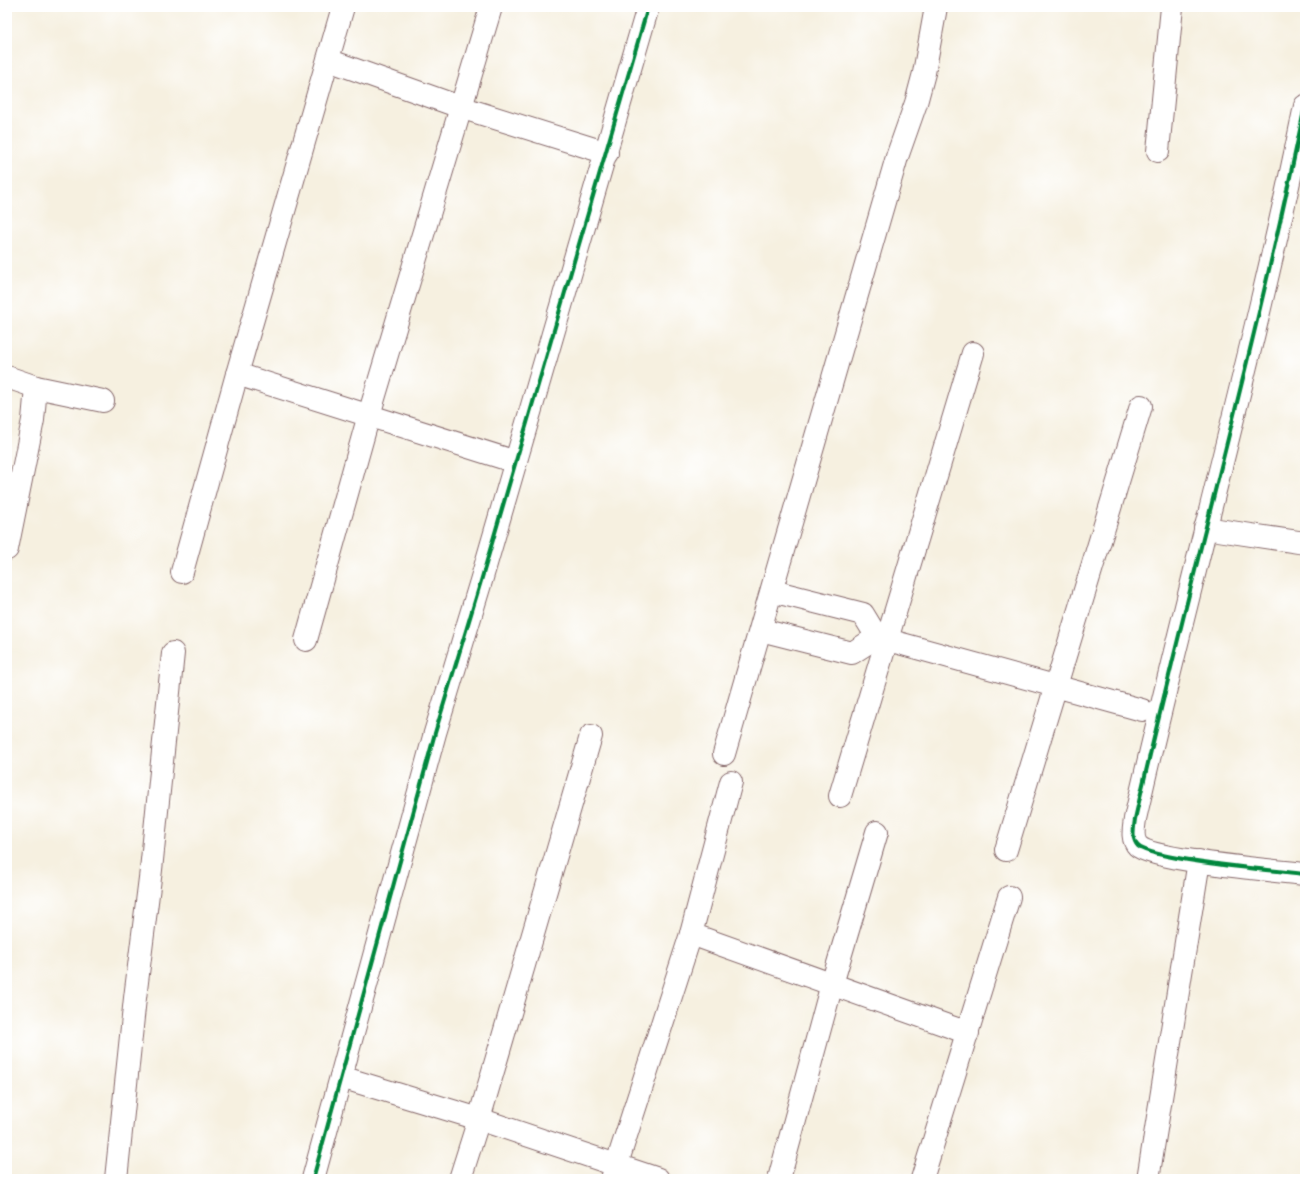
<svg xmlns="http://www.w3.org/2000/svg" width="1312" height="1186" font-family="'Old Standard TT',serif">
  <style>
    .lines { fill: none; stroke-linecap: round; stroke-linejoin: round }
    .minor-casing { stroke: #86686a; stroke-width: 24 }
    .minor { stroke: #fff; stroke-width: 22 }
    .cycleway-casing { stroke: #fff; stroke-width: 6 }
    .cycleway { stroke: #00873e; stroke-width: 4 }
  </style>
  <rect width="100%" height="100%" fill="#fff"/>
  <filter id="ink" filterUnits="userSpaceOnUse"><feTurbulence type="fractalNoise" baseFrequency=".025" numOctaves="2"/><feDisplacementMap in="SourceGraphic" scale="8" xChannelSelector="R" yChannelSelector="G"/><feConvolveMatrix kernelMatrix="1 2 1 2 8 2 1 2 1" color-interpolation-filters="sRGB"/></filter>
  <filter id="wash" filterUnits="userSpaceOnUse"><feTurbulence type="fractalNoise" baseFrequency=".012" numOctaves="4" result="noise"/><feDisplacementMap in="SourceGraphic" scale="16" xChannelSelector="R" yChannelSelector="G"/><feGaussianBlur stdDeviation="0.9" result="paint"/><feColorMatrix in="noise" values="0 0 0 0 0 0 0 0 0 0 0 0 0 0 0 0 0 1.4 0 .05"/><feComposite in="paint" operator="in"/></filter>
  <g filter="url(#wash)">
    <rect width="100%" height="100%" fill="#f6f0e0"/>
  </g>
  <g filter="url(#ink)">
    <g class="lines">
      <g class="minor-casing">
        <g id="minor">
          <path d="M328,60L460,107L607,153"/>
          <path d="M1305,106C1256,346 1189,581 1135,819C1134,828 1131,839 1138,846C1152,860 1278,871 1305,874"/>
          <path d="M1158,151L1172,7"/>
          <path d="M237,374L343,7"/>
          <path d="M7,377L36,387L103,401"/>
          <path d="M1205,528L1305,543"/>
          <path d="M7,549L33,420L36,387"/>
          <path d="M182,572L237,374L516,462"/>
          <path d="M761,630L852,653L877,637L863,614L772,591"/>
          <path d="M877,637L1142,710"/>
          <path d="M306,640L369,415L491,7"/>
          <path d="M724,754L897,157L916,103L924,73L936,7"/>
          <path d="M840,796L973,353"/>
          <path d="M1006,850L1141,406"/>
          <path d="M691,934L968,1033"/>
          <path d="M341,1077L479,1119L658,1179"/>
          <path d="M116,1179L135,998L151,870L173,653"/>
          <path d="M313,1179L435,733L481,581L648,7"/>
          <path d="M460,1179L479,1119L591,736"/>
          <path d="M612,1179L691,934L731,782"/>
          <path d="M779,1179L832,984L877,832"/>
          <path d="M922,1179L1009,897"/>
          <path d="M1148,1179L1199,861"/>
        </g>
      </g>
      <use href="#minor" class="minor"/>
      <g class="cycleway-casing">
        <g id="cycleway">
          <path d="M1305,106C1256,346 1189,581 1135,819C1134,828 1131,839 1138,846C1152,860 1278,871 1305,874"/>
          <path d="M313,1179L435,733L481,581L648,7"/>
        </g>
      </g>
      <use href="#cycleway" class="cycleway"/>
    </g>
  </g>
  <rect width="1312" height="1186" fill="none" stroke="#fff" stroke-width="24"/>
</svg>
